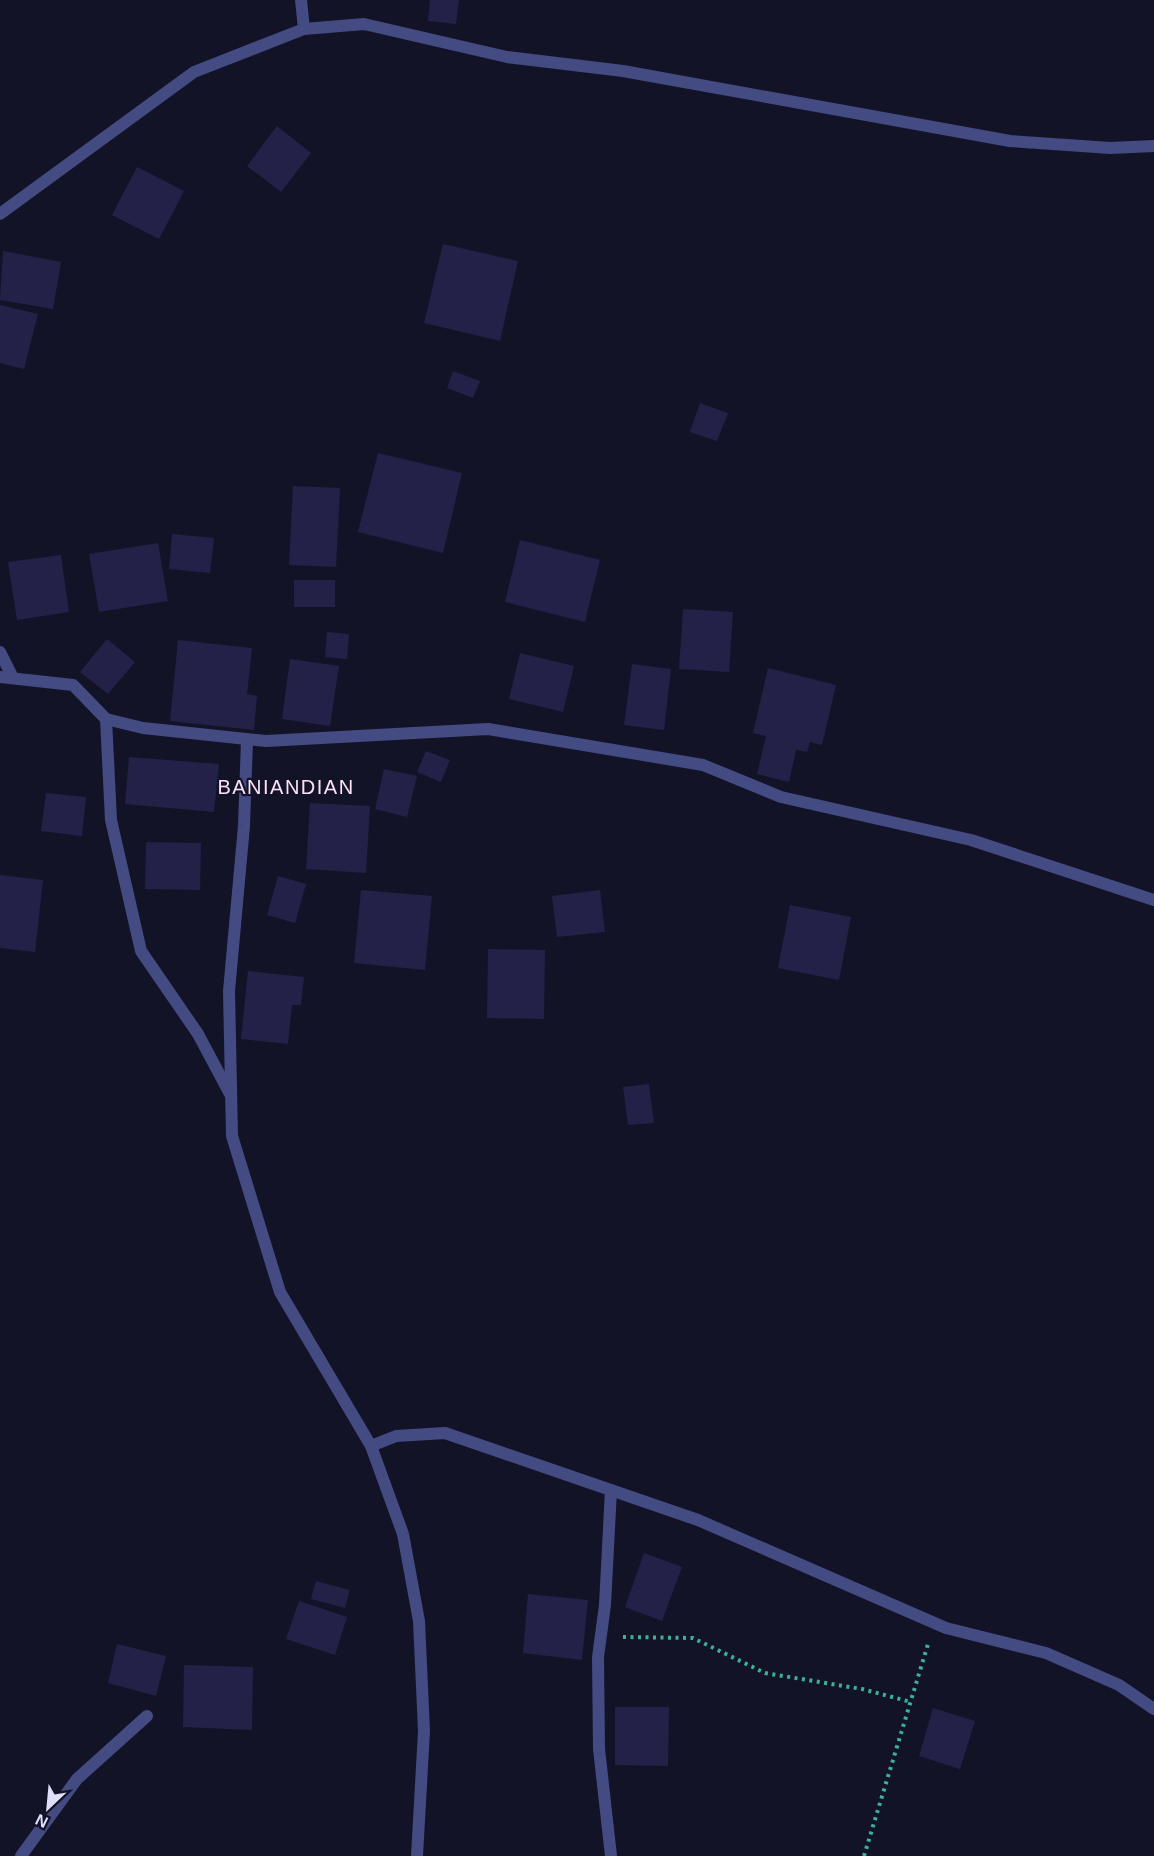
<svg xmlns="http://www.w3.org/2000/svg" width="1154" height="1856" font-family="Helvetica,sans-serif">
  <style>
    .building { fill: #232147 }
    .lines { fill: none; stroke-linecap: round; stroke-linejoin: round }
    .path { stroke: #3db097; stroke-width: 4; stroke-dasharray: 3 4.5; stroke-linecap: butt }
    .service { stroke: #434b82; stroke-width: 12 }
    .minor { stroke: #434b82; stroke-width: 12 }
    .labels { text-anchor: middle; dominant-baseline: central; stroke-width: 4.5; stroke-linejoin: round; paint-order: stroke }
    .quarter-label { font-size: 20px; letter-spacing: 1.5px; fill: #fce0f6; stroke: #131328 }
  </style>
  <rect width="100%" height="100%" fill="#131328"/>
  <g class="building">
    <path d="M430,0H459L456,24L428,21Z"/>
    <path d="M277,126L311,153L281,192L247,166Z"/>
    <path d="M137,167L184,191L159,239L112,215Z"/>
    <path d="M443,244L518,261L500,341L424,323Z"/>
    <path d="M3,251L61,262L53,309L0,300Z"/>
    <path d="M0,305L38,314L24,369L0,363Z"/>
    <path d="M453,371L480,381L473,398L447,388Z"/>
    <path d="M700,403L728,413L717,441L690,432Z"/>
    <path d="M378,453L462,473L443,553L358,532Z"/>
    <path d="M293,486L340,488L336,567L289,565Z"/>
    <path d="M172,534L214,538L210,573L169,569Z"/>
    <path d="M520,540L600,560L585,622L505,602Z"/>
    <path d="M158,543L168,601L99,612L89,554Z"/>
    <path d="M61,555L69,612L17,620L8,562Z"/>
    <rect x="294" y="580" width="41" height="27"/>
    <path d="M683,609L733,612L729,672L679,669Z"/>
    <path d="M327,632L349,634L347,659L325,657Z"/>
    <path d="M107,639L135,662L108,694L80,672Z"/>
    <path d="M178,640L252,648L247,694L257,696L254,730L170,721Z"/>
    <path d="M520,653L574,666L563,712L509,699Z"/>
    <path d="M290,659L339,666L330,726L282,719Z"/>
    <path d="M632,664L671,669L664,730L624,725Z"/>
    <path d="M768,668L836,685L822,745L810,742L807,752L796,750L789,782L757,774L766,736L753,733Z"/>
    <path d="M426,751L450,760L441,782L417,772Z"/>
    <path d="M129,757L219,764L214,812L125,804Z"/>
    <path d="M384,769L417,776L407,817L375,809Z"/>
    <path d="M46,793L86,797L82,836L41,831Z"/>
    <path d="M310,803L370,806L366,873L306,869Z"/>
    <path d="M146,842L201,843L200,890L145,889Z"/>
    <path d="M0,875L43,880L35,952L0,948Z"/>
    <path d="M278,876L306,884L295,923L267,915Z"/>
    <path d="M361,890L432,896L425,970L354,963Z"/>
    <path d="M600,890L605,932L557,937L552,896Z"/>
    <path d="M790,905L851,917L839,980L778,968Z"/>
    <path d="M488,949L545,950L544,1019L487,1018Z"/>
    <path d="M248,971L304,977L301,1005H292L288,1044L241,1039Z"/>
    <path d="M649,1084L654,1123L628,1125L623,1087Z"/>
    <path d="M644,1553L682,1567L662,1621L625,1607Z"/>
    <path d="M316,1581L350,1590L345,1608L311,1599Z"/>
    <path d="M528,1594L588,1600L582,1660L523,1653Z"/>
    <path d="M299,1601L347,1617L335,1655L286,1639Z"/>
    <path d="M117,1644L166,1656L156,1696L108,1683Z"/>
    <path d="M184,1665L253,1667L252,1730L183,1727Z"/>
    <path d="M615,1707H669L668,1766L615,1765Z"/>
    <path d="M933,1708L975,1721L960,1769L919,1756Z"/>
  </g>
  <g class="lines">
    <g class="path">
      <path d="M623,1637L693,1638L765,1673L862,1689L911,1702"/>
      <path d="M864,1856L928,1644"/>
    </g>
    <path class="service" d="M21,1856L77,1779L147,1716"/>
    <g class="minor">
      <path d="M301,0L304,29"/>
      <path d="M0,214L194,72L304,29L364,24L507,57L623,71L1010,141L1110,148L1154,146"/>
      <path d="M0,652L13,678"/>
      <path d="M0,677L73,685L106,719L143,728L266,741L488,729L703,765L781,797L971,840L1154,900"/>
      <path d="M106,719L111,820L141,951L198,1034L230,1094"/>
      <path d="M247,740L244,826L229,991L232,1136L280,1292L371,1446L403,1534L419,1621L424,1731L417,1856"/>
      <path d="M371,1446L396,1436L445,1433L698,1520L946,1628L1046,1653L1119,1685L1154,1709"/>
      <path d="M611,1856L599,1749L598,1657L605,1605L611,1490"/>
    </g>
  </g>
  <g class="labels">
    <g class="quarter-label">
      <text x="286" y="787">BANIANDIAN</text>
    </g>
  </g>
  <g transform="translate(48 1808) rotate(206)" stroke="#131328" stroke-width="4.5" paint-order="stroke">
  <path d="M0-4.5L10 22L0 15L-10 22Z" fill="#dedffc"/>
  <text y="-9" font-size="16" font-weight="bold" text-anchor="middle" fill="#dedffc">N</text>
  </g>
</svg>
